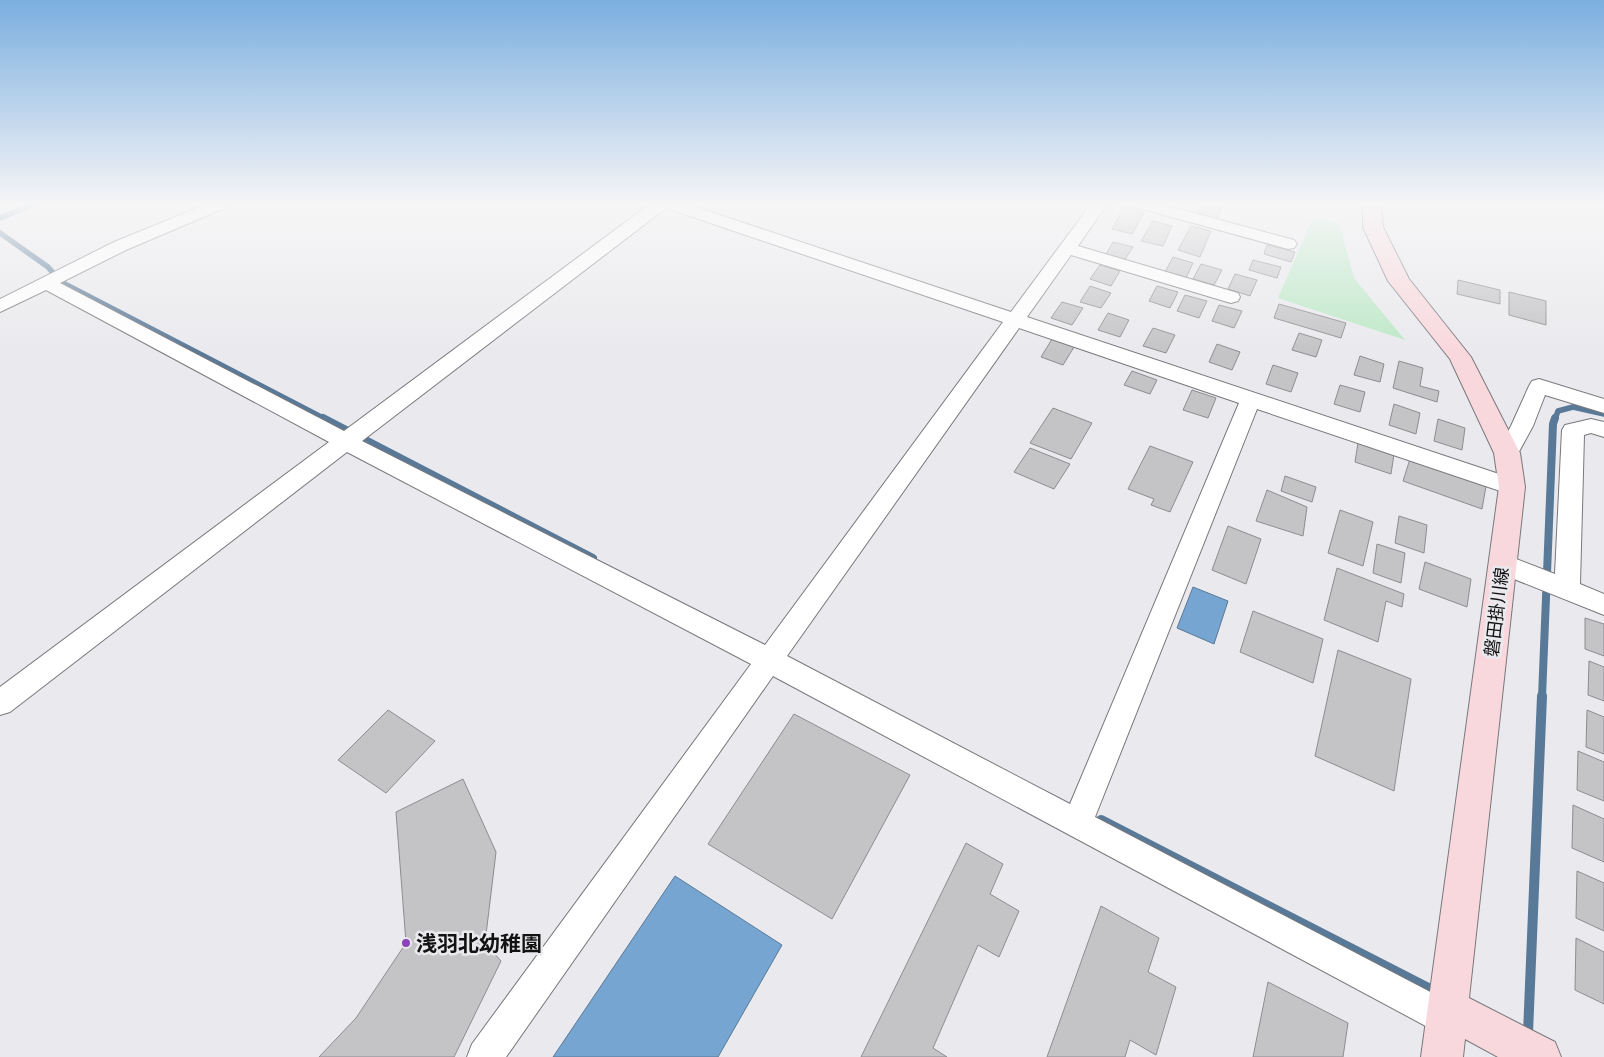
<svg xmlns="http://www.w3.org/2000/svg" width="1604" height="1057" font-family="Helvetica,'Noto Sans JP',sans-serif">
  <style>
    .green { fill: #bce8c6 }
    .water { fill: #77a5d1; stroke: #597998 }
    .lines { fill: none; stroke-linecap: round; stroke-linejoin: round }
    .stream-far2 { stroke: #597998; stroke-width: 5.5 }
    .stream-far1 { stroke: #597998; stroke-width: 8 }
    .stream { stroke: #597998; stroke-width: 10 }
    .building { fill: #c4c4c7; stroke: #8d8d90 }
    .street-casing { stroke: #78787c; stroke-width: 2 }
    .secondary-casing { stroke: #78787c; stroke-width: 2 }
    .street { fill: #fff; fill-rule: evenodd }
    .secondary { fill: #f9d8dd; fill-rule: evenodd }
    .poi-dot { fill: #8844b8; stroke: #eaeaee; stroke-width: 2 }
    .labels { text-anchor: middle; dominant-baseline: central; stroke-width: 5; stroke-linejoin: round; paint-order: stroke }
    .street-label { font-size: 18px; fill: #121213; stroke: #eaeaee }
    .near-poi-label { font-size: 21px; font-weight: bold; fill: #121213; stroke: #eaeaee; text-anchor: start }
  </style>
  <rect width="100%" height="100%" fill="#eaeaee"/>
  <path class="green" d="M1313,217L1339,223L1354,278L1405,340L1278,298Z"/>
  <g class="water">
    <path d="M1193,587L1228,601L1214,644L1177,628Z"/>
    <path d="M675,876L782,945L718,1057H553Z"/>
  </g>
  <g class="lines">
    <g class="stream-far2">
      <path d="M0,218L34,204"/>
      <path d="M0,233L48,267L61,282L325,419"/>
      <path d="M1555,419L1558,411L1573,407L1604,414"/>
    </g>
    <g class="stream-far1">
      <path d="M323,418L593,558"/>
      <path d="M1542,697L1553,424L1555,418"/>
    </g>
    <g class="stream">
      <path d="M1101,820L1438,993"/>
      <path d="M1527,1057L1542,696"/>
    </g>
  </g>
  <g class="building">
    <path d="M1203,204H1214L1223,206L1216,219L1197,214Z"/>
    <path d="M1124,207L1144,213L1132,234L1112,229Z"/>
    <path d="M1153,221L1172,226L1163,246L1141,241Z"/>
    <path d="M1191,226L1211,231L1200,257L1178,250Z"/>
    <path d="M1113,242L1133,247L1124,261L1105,256Z"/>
    <path d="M1267,245L1295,252L1291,262L1264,254Z"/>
    <path d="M1173,257L1193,263L1186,278L1165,272Z"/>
    <path d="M1253,260L1281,267L1277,278L1249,270Z"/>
    <path d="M1201,264L1222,270L1214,285L1193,279Z"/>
    <path d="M1100,265L1120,271L1111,286L1090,279Z"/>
    <path d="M1235,274L1257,280L1250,296L1228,289Z"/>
    <path d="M1458,280L1500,290V304L1457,294Z"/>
    <path d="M1090,286L1111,293L1101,308L1080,302Z"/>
    <path d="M1157,286L1178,292L1170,308L1149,301Z"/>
    <path d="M1509,292L1546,301V325L1509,315Z"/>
    <path d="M1185,295L1207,301L1199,318L1177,311Z"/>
    <path d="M1062,302L1083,308L1072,325L1051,318Z"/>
    <path d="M1279,304L1346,323L1341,338L1274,318Z"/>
    <path d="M1219,305L1242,311L1234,328L1212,321Z"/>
    <path d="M1108,313L1129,320L1120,337L1098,330Z"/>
    <path d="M1153,328L1175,335L1166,353L1143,346Z"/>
    <path d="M1299,333L1322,340L1316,357L1292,350Z"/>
    <path d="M1052,339L1074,347L1063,365L1041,357Z"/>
    <path d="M1217,344L1240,352L1232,370L1209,362Z"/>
    <path d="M1360,356L1384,364L1380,382L1354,375Z"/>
    <path d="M1399,361L1423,368L1420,386L1439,391L1437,402L1393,388Z"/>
    <path d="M1273,365L1298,373L1291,392L1266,384Z"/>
    <path d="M1132,371L1157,380L1150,394L1124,385Z"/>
    <path d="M1340,385L1365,392L1360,412L1334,404Z"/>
    <path d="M1192,390L1216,398L1208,418L1183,410Z"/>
    <path d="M1394,404L1420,413L1416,434L1389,425Z"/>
    <path d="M1053,408L1092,423L1071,459L1030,443Z"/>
    <path d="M1438,419L1465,428L1462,450L1434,441Z"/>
    <path d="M1358,443L1394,454L1391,474L1355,462Z"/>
    <path d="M1150,446L1193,462L1170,512L1151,505L1154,499L1128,489Z"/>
    <path d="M1030,448L1070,464L1054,489L1014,472Z"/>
    <path d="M1410,459L1486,486L1482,509L1403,481Z"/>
    <path d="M1285,476L1316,487L1312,502L1281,491Z"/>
    <path d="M1267,490L1307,507L1303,536L1256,521Z"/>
    <path d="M1340,510L1373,522L1363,566L1328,553Z"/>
    <path d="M1399,516L1427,525L1424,553L1395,543Z"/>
    <path d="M1228,526L1261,539L1246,584L1212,570Z"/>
    <path d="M1377,544L1405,553L1401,583L1373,573Z"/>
    <path d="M1425,562L1471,579L1467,607L1419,589Z"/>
    <path d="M1337,568L1404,594L1402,607L1386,601L1378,642L1324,620Z"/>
    <path d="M1253,611L1323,639L1313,683L1240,652Z"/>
    <path d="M1585,618L1604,624V656L1585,649Z"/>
    <path d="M1338,650L1411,679L1394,791L1315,756Z"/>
    <path d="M1589,661L1604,667V701L1588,695Z"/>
    <path d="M388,710L435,741L386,793L338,760Z"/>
    <path d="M1587,710L1604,717V754L1586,747Z"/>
    <path d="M794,714L910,775L832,919L708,844Z"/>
    <path d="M1578,751L1604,762V801L1577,790Z"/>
    <path d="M463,779L496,852L485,943L501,961L454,1057H319L356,1018L406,943L396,812Z"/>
    <path d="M1573,805L1604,819V862L1572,848Z"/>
    <path d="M966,843L1003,864L990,894L1019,911L999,957L978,945L933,1048L947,1057H861Z"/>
    <path d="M1577,871L1604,883V931L1576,918Z"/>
    <path d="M1101,906L1159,938L1148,972L1176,987L1156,1055L1130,1040L1125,1057H1047Z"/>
    <path d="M1576,938L1604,952V1004L1575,990Z"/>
    <path d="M1268,982L1348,1023L1343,1057H1253Z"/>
  </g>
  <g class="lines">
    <g class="street-casing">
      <g id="street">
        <path d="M207,204H229L227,207L126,250L60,283L344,431L650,204H687L1011,312L1091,204H1107L1078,246L1238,293L1240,297L1238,301L1231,303L1224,301L1071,255L1027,317L1520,481L1523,487L1520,493L1512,495L1257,409L1095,817L1459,1007L1464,1019L1459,1031L1447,1036L1435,1031L773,676L506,1057H467L472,1044L751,664L347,452L10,712L0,715V687L329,442L46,290L0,312V299L114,242ZM666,208L1003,322L765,645L362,441ZM1019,328L1239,403L1070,804L787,656Z"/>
        <path d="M1133,204H1160L1294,240L1297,244L1294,248L1288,249L1135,207Z"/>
        <path d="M1539,379L1604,399V413L1545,395L1533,426L1515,459L1507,461L1499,459L1496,453L1511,426L1529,386L1532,381Z"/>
        <path d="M1591,419L1604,422V437L1591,433L1584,435L1580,584L1604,594V615L1494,571L1491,564L1494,557L1503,554L1555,574L1562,430L1565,425Z"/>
      </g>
    </g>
    <g class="secondary-casing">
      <path id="secondary" d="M1363,204H1381L1383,227L1409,279L1471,357L1520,453L1525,487L1469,998L1555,1042L1561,1057H1498L1465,1039L1463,1057H1421L1499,487L1494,453L1450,359L1388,281L1363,227Z"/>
    </g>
    <use href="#street" class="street"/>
    <use href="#secondary" class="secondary"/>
  </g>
  <linearGradient id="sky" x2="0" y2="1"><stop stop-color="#7baedf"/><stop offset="0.58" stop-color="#f6f6f7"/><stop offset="1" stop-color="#f6f6f7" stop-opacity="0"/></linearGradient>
  <rect width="1604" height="352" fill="url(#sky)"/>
  <circle class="poi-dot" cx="406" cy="943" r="5"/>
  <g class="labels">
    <g class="street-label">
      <text transform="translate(1497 612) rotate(-83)">磐田掛川線</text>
    </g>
    <g class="near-poi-label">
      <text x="416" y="943">浅羽北幼稚園</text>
    </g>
  </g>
</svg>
